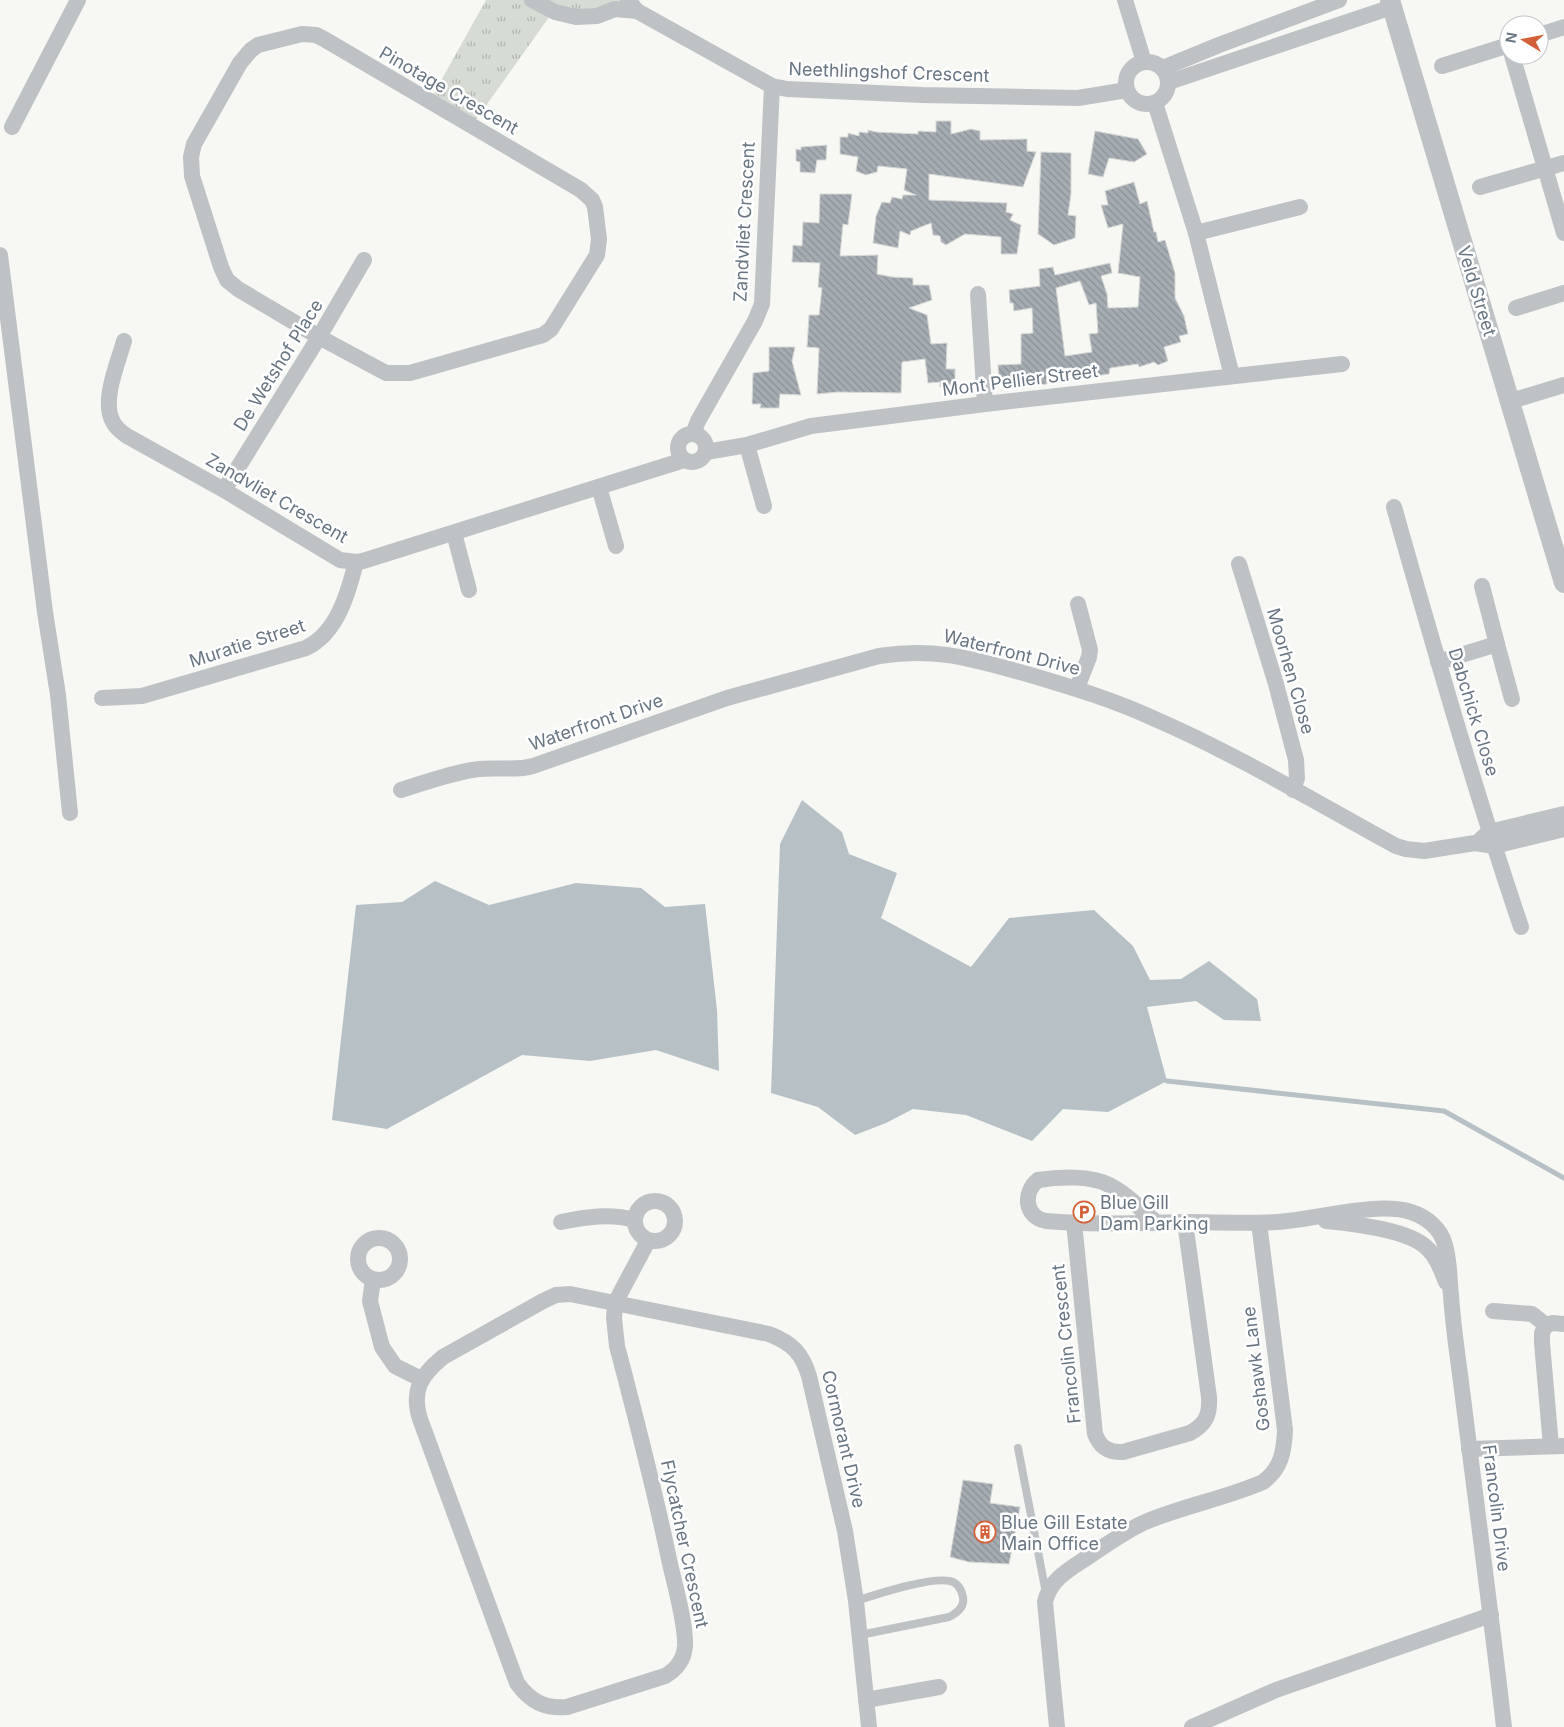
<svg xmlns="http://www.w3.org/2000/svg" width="1564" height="1727" font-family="Inter,sans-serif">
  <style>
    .grass { fill: url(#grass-tufts) }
    .water { fill: #b7c1c5 }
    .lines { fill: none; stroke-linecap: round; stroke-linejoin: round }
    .stream { stroke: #b7c1c5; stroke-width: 5 }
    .building { fill: url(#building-back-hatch); stroke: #d8d8d6; fill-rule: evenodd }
    .service { stroke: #bec2c5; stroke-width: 8 }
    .minor { stroke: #bec2c5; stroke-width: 16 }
    .tertiary { stroke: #bec2c5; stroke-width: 20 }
    .labels { text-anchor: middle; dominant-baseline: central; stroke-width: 5; stroke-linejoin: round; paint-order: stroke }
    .street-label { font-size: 18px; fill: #697682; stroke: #fff }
    .poi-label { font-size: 18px; fill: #697682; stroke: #fff; text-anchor: start }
  </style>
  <defs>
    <pattern id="grass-tufts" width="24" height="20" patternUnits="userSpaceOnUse" patternTransform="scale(1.25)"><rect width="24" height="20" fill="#d6dbd4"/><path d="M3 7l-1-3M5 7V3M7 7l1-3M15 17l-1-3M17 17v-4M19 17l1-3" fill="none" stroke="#b2b6b1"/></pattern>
    <pattern id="building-back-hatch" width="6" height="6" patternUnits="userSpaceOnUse" patternTransform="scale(1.25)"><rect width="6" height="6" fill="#a6adb2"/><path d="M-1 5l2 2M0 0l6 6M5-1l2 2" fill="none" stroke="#8b9196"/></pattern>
  </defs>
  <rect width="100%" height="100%" fill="#f7f7f4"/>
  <path class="grass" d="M486,0H630L643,15L552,13L470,128L428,104Z"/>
  <g class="water">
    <path d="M802,800L842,832L849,854L897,873L881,918L971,967L1009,918L1094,910L1133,946L1150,980L1181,979L1209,961L1257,999L1261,1021L1224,1020L1196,1001L1147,1007L1167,1081L1108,1112L1063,1109L1032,1141L966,1115L913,1109L886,1123L855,1135L818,1107L771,1093L780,844Z"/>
    <path d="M435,881L489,905L576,883L641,888L665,907L705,904L717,1010L719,1071L656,1050L590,1061L522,1055L387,1129L332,1120L356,905L402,902Z"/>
  </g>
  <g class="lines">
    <path class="stream" d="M1167,1081L1444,1111L1564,1178"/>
  </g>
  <g class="building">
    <path d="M936,121H951V134L971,129L980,131V140L1027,139V151L1036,152L1023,187L929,174V200L1007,203L1006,212L1013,214L1010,220L1021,225L1017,254H1001V237L965,234L946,245L941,242L940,236L933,235L931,223L911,231L910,235L900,231L898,248L873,243L876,216L882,202L890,203L892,197L902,199L903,195H916L904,190L907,169L878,166L877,172L866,175L856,171L858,157L840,154V137H848V133L859,136V132L868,133V130L876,132L918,134V131L936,132Z"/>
    <path d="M1095,131L1138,139L1147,154L1134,162L1109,158L1103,177L1088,174Z"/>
    <path d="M827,145L826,160H817L815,173L800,172V162L796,161V149L801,150V147Z"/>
    <path d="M1041,152L1071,153V194L1068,215L1076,216L1075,238L1054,245L1038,234Z"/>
    <path d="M1134,182L1140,204L1147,201L1154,232H1156L1158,242L1165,240L1175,273V298L1184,316L1188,334L1179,336L1181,342L1164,347L1168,361L1158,365L1154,362L1139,367L1138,364L1110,368L1109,374L1074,379L1072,368L1046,369L1047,384L1014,387L999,384L998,365L1021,364V334L1033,333L1032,308L1014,311L1013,303H1010L1009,290L1040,286L1039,269L1053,267L1055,275L1110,263L1112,273L1101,276L1107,294L1108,308L1138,307L1140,277L1118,273L1123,224L1108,228L1101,205H1108L1105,191ZM1080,281L1089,305L1096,303L1098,333L1089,334L1092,352L1065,356L1056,288Z"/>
    <path d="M820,194H852L848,225L843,224L840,256L878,255L877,274L892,277L913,278V285H929L932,300L909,308L927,315L931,344L947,343L946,369H955V386L940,387V382L928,383L925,359L902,362L901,393L838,392L817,394L819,348L807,347L809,315H819L822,288L818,287L820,263L792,262L793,245L802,246L803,222L819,223Z"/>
    <path d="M769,347H795L792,361L801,395L780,394L779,408H760L761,404H752L753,373L769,371Z"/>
    <path d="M963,1480L993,1484L990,1503L1020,1507L1009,1564L969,1562L950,1557Z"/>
  </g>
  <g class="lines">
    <g class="service">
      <path d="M1018,1448L1046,1593"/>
      <path d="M856,1601C874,1595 940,1573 955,1583C959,1586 962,1592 963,1597C965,1607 957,1613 949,1617L860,1635"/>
    </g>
    <g class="minor">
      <path d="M532,0L555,12L576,17L597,16L615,9L637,11"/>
      <path d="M628,0L637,11L772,86L787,89L922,95L1078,98L1127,90"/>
      <path d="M1125,0L1144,62"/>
      <path d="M302,34L316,35L324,39L581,190L592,200L595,207L599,239L597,255L551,329L543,335L410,373H386L319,337L238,289L227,280L221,267L192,176L191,157L194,144L240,63L251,50L258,45Z"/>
      <path d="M1539,35L1564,27"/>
      <path d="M1512,55L1564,233"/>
      <circle cx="1147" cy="83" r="21"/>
      <path d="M1442,66L1509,45"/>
      <path d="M1163,68L1219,45L1339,0"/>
      <path d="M1169,82L1392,7"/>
      <path d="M1155,103L1196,233L1232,376"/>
      <path d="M12,127L78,0"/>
      <path d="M1480,187L1564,163"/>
      <path d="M1196,233L1300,207"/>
      <path d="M0,255L45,612L58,695L70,813"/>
      <path d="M978,294L985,404"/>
      <path d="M1516,308L1564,293"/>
      <path d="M124,341C118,363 101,401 113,422C116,428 121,432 127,436L224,490L340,560L356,562L363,561L684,460"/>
      <path d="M1511,401L1564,385"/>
      <circle cx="692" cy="448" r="14"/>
      <path d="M693,434L698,421L755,321L762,304L772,86"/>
      <path d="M747,445L764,506"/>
      <path d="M706,452L747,445L811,426L985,404L1342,364"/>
      <path d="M599,487L616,546"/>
      <path d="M224,490L319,337L364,260"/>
      <path d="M1394,507C1434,648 1474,788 1521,927"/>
      <path d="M454,533L469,590"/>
      <path d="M1239,564L1276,684L1296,760L1297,778L1293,790"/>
      <path d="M1497,644L1512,699"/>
      <path d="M1438,662L1497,644L1482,586"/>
      <path d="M1077,688L1089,657L1090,650L1078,604"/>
      <path d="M102,698L142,696L306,648C337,633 348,594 356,562"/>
      <path d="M401,790C427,782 453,772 479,769C497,767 516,771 533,766L727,698L879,656C937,647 972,659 1027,674C1071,687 1114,700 1155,719C1238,755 1317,803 1396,846L1406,849L1424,851L1475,843L1494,846L1564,829"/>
      <path d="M1481,839L1489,832L1564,814"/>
      <circle cx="655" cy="1221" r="20"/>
      <path d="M1326,1221C1352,1224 1408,1229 1427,1248C1437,1257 1441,1270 1446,1282"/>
      <path d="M561,1222C586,1217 609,1213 635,1220"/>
      <path d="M1074,1222L1095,1434C1100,1447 1108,1453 1123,1452L1190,1433C1206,1424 1210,1415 1209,1397L1185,1222"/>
      <path d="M1158,1224C1143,1211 1127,1194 1109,1185C1091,1175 1058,1177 1038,1180C1023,1192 1024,1217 1046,1221C1092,1225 1139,1223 1186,1222C1216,1222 1246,1224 1277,1222C1315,1220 1376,1201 1411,1212C1427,1217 1441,1229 1445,1245C1450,1262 1449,1279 1451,1295C1453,1327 1458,1358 1462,1390C1476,1502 1491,1614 1504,1727"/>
      <circle cx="379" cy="1259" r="21"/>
      <path d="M648,1241L615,1303L614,1318L617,1346C636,1418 655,1491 670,1564C675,1585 686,1625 685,1646C684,1660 677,1669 665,1676L567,1707C544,1709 530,1701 517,1683L420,1419C411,1391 421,1375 443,1357L543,1301L556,1295L570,1294L769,1334C792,1343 802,1353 809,1376L845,1531L856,1601L869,1727"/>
      <path d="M373,1280L370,1301L382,1347L395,1366L421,1379"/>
      <path d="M1493,1311L1532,1314L1546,1325"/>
      <path d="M1551,1446L1542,1343V1333L1546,1325L1553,1323L1564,1324"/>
      <path d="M1469,1449L1564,1446"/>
      <path d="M866,1700L939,1687"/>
      <path d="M1057,1727L1045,1602C1050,1579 1070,1569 1088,1557C1106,1545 1124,1532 1143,1523C1182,1506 1224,1499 1263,1482C1281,1469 1284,1452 1285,1430L1259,1223"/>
      <path d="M1192,1727L1276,1690L1491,1615"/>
    </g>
    <path class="tertiary" d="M1390,0L1564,583"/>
  </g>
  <defs>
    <g id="parking-ring" transform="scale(1.125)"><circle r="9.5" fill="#fff" stroke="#d26139" stroke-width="1.5"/><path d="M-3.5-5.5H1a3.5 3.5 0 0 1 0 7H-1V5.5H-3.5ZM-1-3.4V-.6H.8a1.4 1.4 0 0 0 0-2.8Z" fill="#d26139"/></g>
    <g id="building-ring" transform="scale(1.125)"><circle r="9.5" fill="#fff" stroke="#d26139" stroke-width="1.5"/><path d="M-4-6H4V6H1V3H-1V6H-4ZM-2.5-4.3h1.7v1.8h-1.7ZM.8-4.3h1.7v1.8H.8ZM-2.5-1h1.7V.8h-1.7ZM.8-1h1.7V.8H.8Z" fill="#d26139"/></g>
  </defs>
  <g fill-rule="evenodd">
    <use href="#parking-ring" x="1084" y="1212"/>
    <use href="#building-ring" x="985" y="1532"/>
  </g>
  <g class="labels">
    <g class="street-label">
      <text transform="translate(889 72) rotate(2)">Neethlingshof Crescent</text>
      <text transform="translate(449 90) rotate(30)">Pinotage Crescent</text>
      <text transform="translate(744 222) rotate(-87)">Zandvliet Crescent</text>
      <text transform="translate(1477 291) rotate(73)">Veld Street</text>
      <text transform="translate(278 365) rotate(-58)">De Wetshof Place</text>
      <text transform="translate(1020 380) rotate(-7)">Mont Pellier Street</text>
      <text transform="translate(277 498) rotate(30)">Zandvliet Crescent</text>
      <text transform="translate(247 643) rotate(-18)">Muratie Street</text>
      <text transform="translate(1012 652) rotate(14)">Waterfront Drive</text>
      <text transform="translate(1291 671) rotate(74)">Moorhen Close</text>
      <text transform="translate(1474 712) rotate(73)">Dabchick Close</text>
      <text transform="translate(596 722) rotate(-19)">Waterfront Drive</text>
      <text transform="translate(1066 1344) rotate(-96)">Francolin Crescent</text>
      <text transform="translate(1256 1369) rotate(-97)">Goshawk Lane</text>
      <text transform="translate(844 1439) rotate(77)">Cormorant Drive</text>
      <text transform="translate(1497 1508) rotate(83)">Francolin Drive</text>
      <text transform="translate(685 1544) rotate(78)">Flycatcher Crescent</text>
    </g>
    <g class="poi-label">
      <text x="1100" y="1202">Blue Gill<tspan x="1100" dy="21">Dam Parking</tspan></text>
      <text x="1001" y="1522">Blue Gill Estate<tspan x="1001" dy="21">Main Office</tspan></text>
    </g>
  </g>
  <g transform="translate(1524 40) rotate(280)"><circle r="24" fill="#ffffff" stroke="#c3c8cd"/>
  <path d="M0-4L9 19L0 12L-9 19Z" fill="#d26139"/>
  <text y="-8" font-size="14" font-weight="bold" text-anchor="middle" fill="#697682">N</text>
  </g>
</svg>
